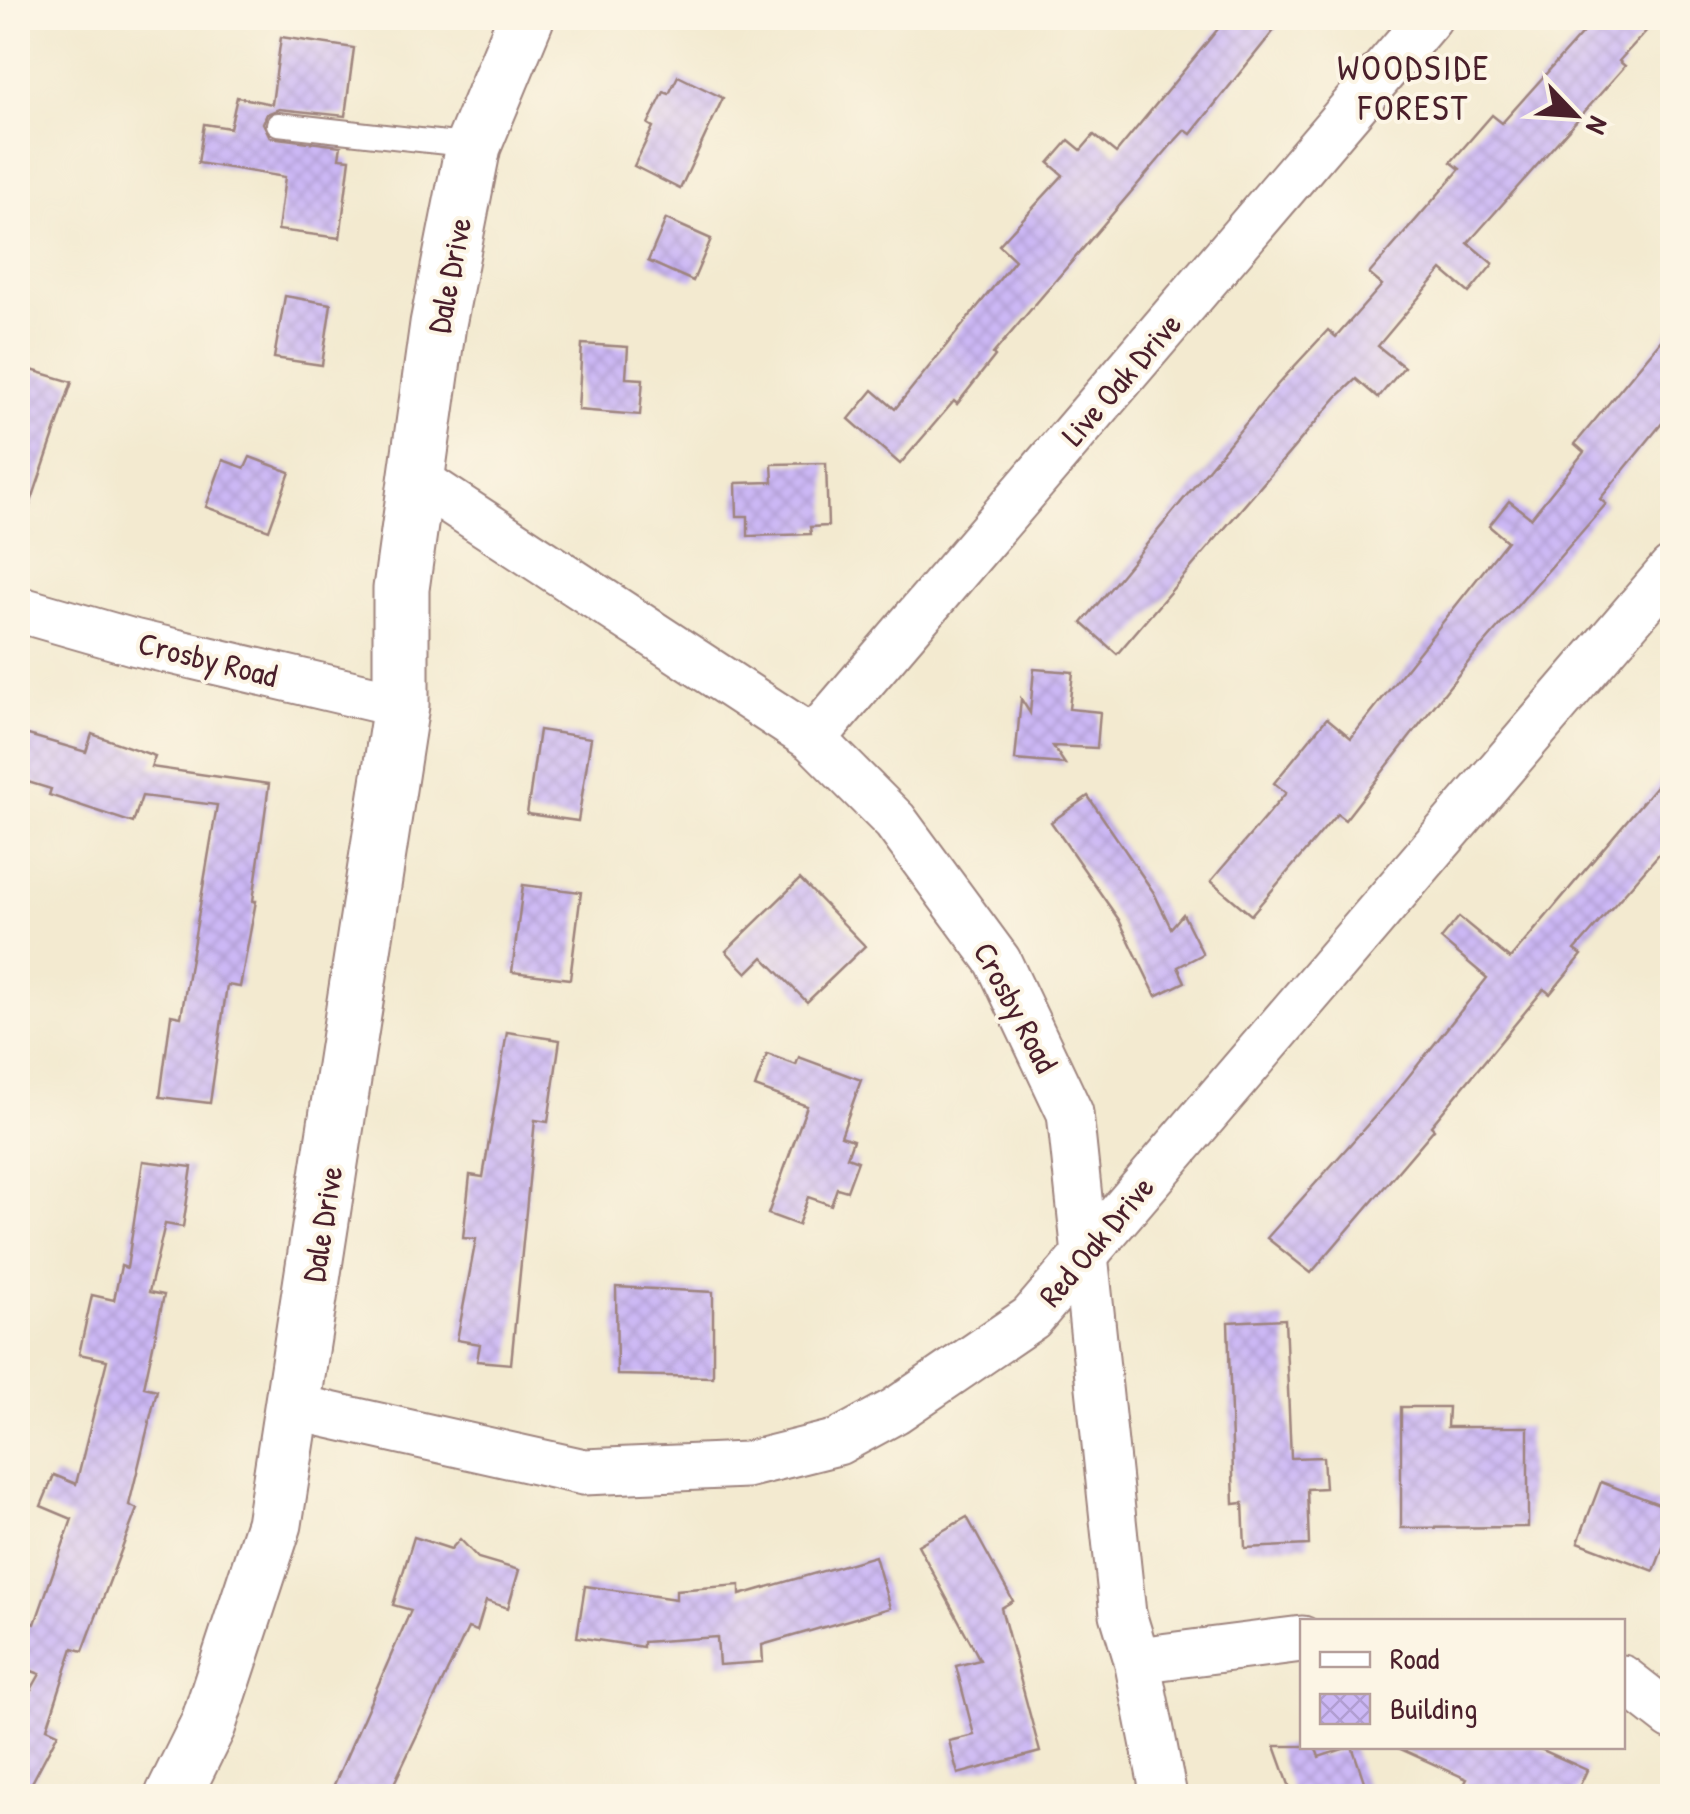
<svg xmlns="http://www.w3.org/2000/svg" width="1690" height="1814" font-family="'Patrick Hand',sans-serif">
  <style>
    .building { fill: url(#building-cross-hatch) }
    .lines { fill: none; stroke-linecap: round; stroke-linejoin: round }
    .service-casing { stroke: #9e847e; stroke-width: 26 }
    .minor-casing { stroke: #9e847e; stroke-width: 49 }
    .tertiary-casing { stroke: #9e847e; stroke-width: 59 }
    .service { stroke: #fff; stroke-width: 22 }
    .minor { stroke: #fff; stroke-width: 45 }
    .tertiary { stroke: #fff; stroke-width: 55 }
    .labels { text-anchor: middle; dominant-baseline: central; stroke-width: 8; stroke-linejoin: round; paint-order: stroke }
    .street-label { font-size: 32px; fill: #4a1f2b; stroke: #fcf5e5 }
    .neighbourhood-label { font-size: 35px; letter-spacing: 2.5px; fill: #4a1f2b; stroke: #fcf5e5 }
  </style>
  <defs>
    <pattern id="building-cross-hatch" width="8" height="8" patternUnits="userSpaceOnUse" patternTransform="scale(2.5)"><rect width="8" height="8" fill="#ccb8f5"/><path d="M0 0l8 8M0 8l8-8" fill="none" stroke="#b19ed2"/></pattern>
  </defs>
  <rect width="100%" height="100%" fill="#fcf5e5"/>
  <filter id="ink" filterUnits="userSpaceOnUse"><feTurbulence type="fractalNoise" baseFrequency=".01" numOctaves="2"/><feDisplacementMap in="SourceGraphic" scale="20" xChannelSelector="R" yChannelSelector="G"/><feConvolveMatrix kernelMatrix="1 2 1 2 8 2 1 2 1" color-interpolation-filters="sRGB"/></filter>
  <filter id="wash" filterUnits="userSpaceOnUse"><feTurbulence type="fractalNoise" baseFrequency=".0048" numOctaves="4" result="noise"/><feDisplacementMap in="SourceGraphic" scale="40" xChannelSelector="R" yChannelSelector="G"/><feGaussianBlur stdDeviation="2.25" result="paint"/><feColorMatrix in="noise" values="0 0 0 0 0 0 0 0 0 0 0 0 0 0 0 0 0 1.4 0 .05"/><feComposite in="paint" operator="in"/></filter>
  <g filter="url(#wash)">
    <rect width="100%" height="100%" fill="#f3ead0"/>
    <g id="blocks">
      <g class="building">
        <path d="M1227,18H1284L1191,134L1185,130L1172,144L993,354L995,356L957,404L954,401L900,464L849,419L873,390L895,409L1015,260L999,245L1063,175L1049,163L1069,140L1081,150L1094,135L1116,153Z"/>
        <path d="M1596,18H1658L1619,61L1625,66L1468,243L1493,264L1469,293L1442,270L1378,346L1404,367L1378,398L1356,379L1338,396L1117,654L1082,623L1278,384L1328,330L1336,337L1382,285L1369,274L1460,169L1451,162L1492,115L1502,123Z"/>
        <path d="M281,37L354,48L345,116L279,109L267,114L263,123L270,137L341,146L339,158L350,159L340,238L278,230L285,177L198,163L204,124L230,128L237,97L272,104Z"/>
        <path d="M678,76L723,98L680,189L634,166L653,127L648,124L664,92L669,94Z"/>
        <path d="M666,219L711,239L693,281L648,261Z"/>
        <path d="M285,296L331,304L322,365L274,358Z"/>
        <path d="M1672,327V411L1600,499L1606,504L1470,660L1345,820L1337,814L1251,915L1211,881L1286,793L1274,783L1327,718L1351,738L1507,541L1489,526L1509,501L1531,518L1584,452L1575,444Z"/>
        <path d="M582,344L628,347L626,378L643,379L640,415L578,410Z"/>
        <path d="M18,366L72,382L25,520L18,518Z"/>
        <path d="M250,457L290,472L269,530L206,507L223,460L245,468Z"/>
        <path d="M826,463L828,526L810,527L811,534L748,536V516H737L736,483L773,482L772,464Z"/>
        <path d="M1034,669L1073,672L1069,709L1100,712L1097,748L1053,746L1065,764L1015,760L1021,699L1030,713Z"/>
        <path d="M539,730L591,738L578,821L527,814Z"/>
        <path d="M18,732L86,752L92,734L155,756L151,767L269,784L253,901H256L240,987L227,985L210,1103L160,1097L171,1015L181,1017L217,805L142,796L133,823L49,795L51,789L18,779Z"/>
        <path d="M1672,767V839L1575,950L1582,955L1550,994L1544,989L1431,1126L1434,1129L1311,1273L1267,1238L1393,1096L1487,978L1441,939L1459,917L1510,959Z"/>
        <path d="M1088,796L1154,893L1171,928L1183,914L1203,954L1178,967L1185,982L1156,996L1119,920L1051,822Z"/>
        <path d="M800,879L865,946L807,1002L763,957L747,973L726,951Z"/>
        <path d="M523,885L581,892L570,979L512,972Z"/>
        <path d="M507,1032L560,1040L548,1122L535,1120L511,1364L477,1361L480,1344L457,1340L476,1239L463,1238L470,1175L483,1177Z"/>
        <path d="M767,1054L796,1065L799,1057L861,1080L841,1136L853,1140L847,1157L858,1161L847,1191L837,1188L831,1205L808,1197L798,1225L768,1214L807,1106L755,1087Z"/>
        <path d="M143,1161L192,1167L183,1227L165,1224L149,1292L164,1295L144,1387L157,1390L129,1505L137,1509L83,1651L73,1648L47,1728L58,1733L25,1796H18V1713L40,1674L18,1666V1618L35,1624L72,1519L41,1506L54,1475L76,1484L107,1360L79,1354L92,1295L114,1300L121,1266L127,1268Z"/>
        <path d="M616,1287L713,1292V1377L617,1375Z"/>
        <path d="M1285,1319L1291,1458L1323,1457L1325,1488L1307,1489L1309,1545L1245,1548L1243,1503L1234,1504L1228,1322Z"/>
        <path d="M1401,1407H1448L1447,1427H1528V1527L1401,1528Z"/>
        <path d="M1601,1482L1672,1509V1524L1654,1571L1578,1542Z"/>
        <path d="M967,1517L1013,1601L1001,1608L1040,1752L958,1774L949,1741L974,1735L956,1666L980,1660L918,1545Z"/>
        <path d="M414,1537L451,1549L460,1539L478,1558L519,1570L508,1608L486,1601L477,1631L468,1628L388,1796H329L411,1610L393,1605Z"/>
        <path d="M875,1556L890,1608L762,1645L763,1662L719,1665L717,1637L643,1642V1647L577,1637L585,1586L676,1599V1590L740,1585V1595Z"/>
        <path d="M1275,1746H1315L1319,1757L1352,1746L1369,1796H1293Z"/>
        <path d="M1394,1746H1534L1587,1770L1575,1796H1488L1464,1785L1467,1779Z"/>
      </g>
    </g>
  </g>
  <g filter="url(#ink)">
    <use href="#blocks" fill-opacity="0" stroke="#9e847e" stroke-width="2.5"/>
    <g class="lines">
      <g class="service-casing">
        <path id="service" d="M278,124L473,146"/>
      </g>
      <g class="minor-casing">
        <g id="minor">
          <path d="M418,480L813,739L895,821L998,961L1070,1113L1123,1614L1137,1660L1164,1796"/>
          <path d="M18,609L133,642L401,705"/>
          <path d="M813,739L1429,18"/>
          <path d="M294,1407L584,1472L746,1465L838,1442L895,1411L1031,1318L1672,569"/>
          <path d="M1137,1660L1302,1639"/>
          <path d="M1622,1678L1672,1717"/>
        </g>
      </g>
      <g class="tertiary-casing">
        <path id="tertiary" d="M173,1796L208,1725L274,1524L401,705V589L438,324L473,146L526,18"/>
      </g>
      <use href="#service" class="service"/>
      <use href="#minor" class="minor"/>
      <use href="#tertiary" class="tertiary"/>
    </g>
  </g>
  <g class="labels">
    <g class="street-label">
      <text transform="translate(449 275) rotate(-79)">Dale Drive</text>
      <text transform="translate(1121 379) rotate(-49)">Live Oak Drive</text>
      <text transform="translate(208 659) rotate(14)">Crosby Road</text>
      <text transform="translate(1016 1007) rotate(62)">Crosby Road</text>
      <text transform="translate(322 1224) rotate(-81)">Dale Drive</text>
      <text transform="translate(1096 1241) rotate(-50)">Red Oak Drive</text>
    </g>
    <g class="neighbourhood-label">
      <text x="1414" y="67">WOODSIDE<tspan x="1414" dy="40">FOREST</tspan></text>
    </g>
  </g>
  <rect width="1690" height="1814" fill="none" stroke="#fcf5e5" stroke-width="60"/>
  <rect x="1300" y="1619" width="325" height="130" fill="#fcf5e5" stroke="#b59f9b" stroke-width="2.5"/>
  <rect x="1320" y="1652" width="50" height="15" fill="#ffffff" stroke="#b59f9b" stroke-width="2.5"/>
  <text x="1390" y="1669" font-size="30" fill="#4a1f2b">Road</text>
  <rect x="1320" y="1694" width="50" height="30" fill="url(#building-cross-hatch)" stroke="#b59f9b" stroke-width="2.5"/>
  <text x="1390" y="1719" font-size="30" fill="#4a1f2b">Building</text>
  <g transform="translate(1575 115) rotate(115)" stroke="#fcf5e5" stroke-width="8" paint-order="stroke">
  <path d="M0-8L18 38L0 25L-18 38Z" fill="#4a1f2b"/>
  <text y="-15" font-size="28" font-weight="bold" text-anchor="middle" fill="#4a1f2b">N</text>
  </g>
</svg>
